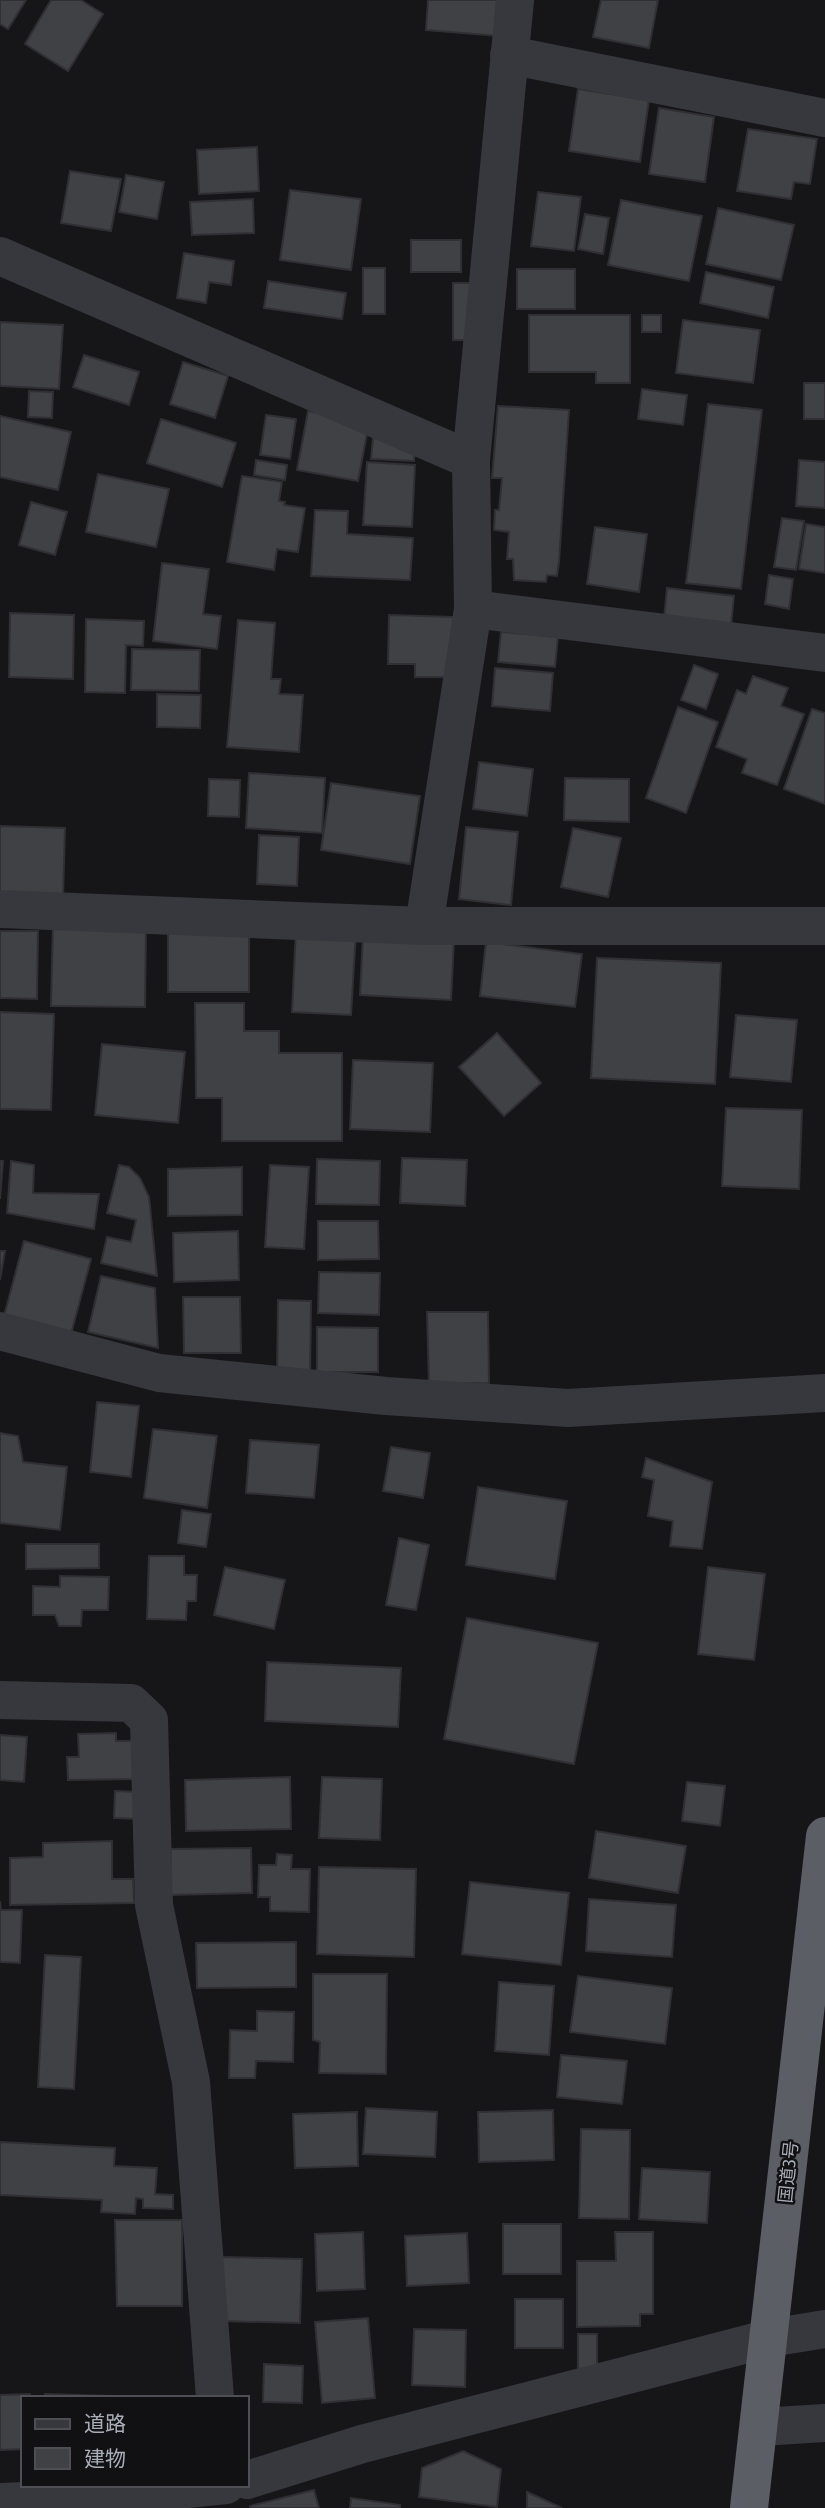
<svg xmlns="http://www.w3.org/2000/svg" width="825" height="2508" font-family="'Asap Condensed','Noto Sans JP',sans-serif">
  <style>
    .building { fill: #404145; stroke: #303034; stroke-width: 2 }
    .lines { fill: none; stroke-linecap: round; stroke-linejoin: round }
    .minor { stroke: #37383d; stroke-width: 38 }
    .trunk { stroke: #5b5e65; stroke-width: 38 }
    .labels { text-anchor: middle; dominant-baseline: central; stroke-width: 5; stroke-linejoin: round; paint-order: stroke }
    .street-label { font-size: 18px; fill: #a8adb8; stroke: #111113 }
  </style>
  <rect width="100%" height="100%" fill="#161618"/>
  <g class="building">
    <path d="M0,0H26L8,29L0,24Z"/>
    <path d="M51,0H81L103,14L68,71L25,44Z"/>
    <path d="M428,0H502L499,36L426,30Z"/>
    <path d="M601,0H658L649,48L593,37Z"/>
    <path d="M578,89L649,100L640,162L569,151Z"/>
    <path d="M659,108L714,117L705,182L649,174Z"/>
    <path d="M748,129L817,139L810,184L794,182L791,199L737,191Z"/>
    <path d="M257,147L259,191L199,194L197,150Z"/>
    <path d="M70,171L121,179L111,231L61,223Z"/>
    <path d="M126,175L164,182L157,219L119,212Z"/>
    <path d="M290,190L361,199L351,270L280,260Z"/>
    <path d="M538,192L581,197L574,251L531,246Z"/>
    <path d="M253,199L254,233L192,235L190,202Z"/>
    <path d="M621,200L702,216L689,281L608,265Z"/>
    <path d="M718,208L794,225L781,280L706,264Z"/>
    <path d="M585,214L609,218L603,254L578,249Z"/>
    <rect x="411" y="240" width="50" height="32"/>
    <path d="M184,253L234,261L231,285L209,282L206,303L177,298Z"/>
    <rect x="363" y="268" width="22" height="46"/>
    <rect x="517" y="269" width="58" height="40"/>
    <path d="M706,272L774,287L768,318L700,303Z"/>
    <path d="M268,281L346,293L342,319L264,308Z"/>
    <rect x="453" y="283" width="24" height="57"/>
    <path d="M529,315H630V383H596V372H529Z"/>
    <rect x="642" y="315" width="19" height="17"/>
    <path d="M683,320L760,330L753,383L676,373Z"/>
    <path d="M0,322L63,325L59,389L0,386Z"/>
    <path d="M84,355L139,372L129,405L73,387Z"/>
    <path d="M183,362L228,376L215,418L170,404Z"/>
    <rect x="804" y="383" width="21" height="36"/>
    <path d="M642,389L687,395L683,425L638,419Z"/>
    <path d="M29,391L53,392L52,418L28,417Z"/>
    <path d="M708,404L762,410L741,589L686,583Z"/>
    <path d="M498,406L569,410L559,562L557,576L547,575L546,582L514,580L513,559H507L509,532L494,530L495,510H499L502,478H492Z"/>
    <path d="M308,411L369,423L358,481L297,470Z"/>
    <path d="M266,415L296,419L290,459L260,455Z"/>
    <path d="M0,416L71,432L58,490L0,477Z"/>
    <path d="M161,419L236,443L222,487L147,463Z"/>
    <path d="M373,438L415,440L414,461L371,459Z"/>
    <path d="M256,460L287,465L285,480L254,475Z"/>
    <path d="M799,460L825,462V508L796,506Z"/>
    <path d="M367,462L415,465L412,527L363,525Z"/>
    <path d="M98,474L169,489L156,547L86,532Z"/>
    <path d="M242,476L282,482L279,501L285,502L284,505L305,508L298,552L277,549L274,570L227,562Z"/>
    <path d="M31,502L67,512L55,555L19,545Z"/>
    <path d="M315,510L348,511L347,534L413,538L410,580L311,576Z"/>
    <path d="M782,518L804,521L796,570L774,567Z"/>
    <path d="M806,524L825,527V573L799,569Z"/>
    <path d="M595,527L647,534L639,592L587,584Z"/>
    <path d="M162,563L209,569L203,614L221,616L217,649L153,641Z"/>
    <path d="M769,575L793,579L789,609L765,604Z"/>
    <path d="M667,588L734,596L731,626L664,619Z"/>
    <path d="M10,613L74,615L73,679L9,677Z"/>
    <path d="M389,615L453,617L452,677H415V664H388Z"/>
    <path d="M86,619L144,621L143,646L126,645L125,693L85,692Z"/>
    <path d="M238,620L275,623L271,679H281L279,694L303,695L299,752L227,747Z"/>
    <path d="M501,632L558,637L555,667L498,662Z"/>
    <path d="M132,649L200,650L199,691L131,690Z"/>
    <path d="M694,665L718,674L706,709L681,700Z"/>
    <path d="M495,668L553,673L550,711L492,706Z"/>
    <path d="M753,676L788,688L781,706L804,714L777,785L742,773L747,759L716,747L737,690L746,694Z"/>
    <path d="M157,694L201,695L200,728L157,727Z"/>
    <path d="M678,707L718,722L686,813L646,798Z"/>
    <path d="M812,709L825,713V804L784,789Z"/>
    <path d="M479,762L533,769L527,816L473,809Z"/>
    <path d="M249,773L325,778L322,833L246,828Z"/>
    <path d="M565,778L629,779V822L564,820Z"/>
    <path d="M209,779L240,780L239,817L208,816Z"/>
    <path d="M331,783L420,796L410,864L321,850Z"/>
    <path d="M0,826L65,828L63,898L0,897Z"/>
    <path d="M466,827L518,832L511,905L459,899Z"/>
    <path d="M573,828L621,838L608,897L561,887Z"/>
    <path d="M259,835L299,837L297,886L257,884Z"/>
    <path d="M53,922L146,924L145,1007L51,1006Z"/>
    <rect x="168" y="925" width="81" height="67"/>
    <path d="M296,929L356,931L351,1015L292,1012Z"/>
    <path d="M0,931H38L37,999L0,998Z"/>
    <path d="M363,935L454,940L451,1000L360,995Z"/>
    <path d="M486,942L582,954L575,1007L480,996Z"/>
    <path d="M597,958L721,963L715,1084L591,1078Z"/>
    <path d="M195,1003H244V1031H279V1053H342V1141H222V1098H196Z"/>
    <path d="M0,1012L54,1014L51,1110L0,1109Z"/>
    <path d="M736,1015L797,1020L791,1082L730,1077Z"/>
    <path d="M497,1033L541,1083L504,1116L459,1067Z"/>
    <path d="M102,1044L185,1052L178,1123L95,1115Z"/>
    <path d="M353,1060L433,1063L430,1132L350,1129Z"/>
    <path d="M726,1108L802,1110L799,1189L722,1186Z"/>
    <path d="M402,1158L467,1160L465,1206L400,1203Z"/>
    <path d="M317,1159L380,1161L379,1205L316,1204Z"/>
    <path d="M0,1161H3L0,1199Z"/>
    <path d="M11,1161L34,1165L33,1193L99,1194L94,1229L7,1213Z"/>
    <path d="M119,1165L129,1167L140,1178L149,1197L157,1276L101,1263L107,1237L131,1242L136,1220L107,1213Z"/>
    <path d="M270,1165L309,1167L304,1249L265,1247Z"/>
    <path d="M242,1167V1215L168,1216V1169Z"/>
    <path d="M318,1221H378L379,1259L318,1260Z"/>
    <path d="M238,1231L239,1280L174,1282L173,1233Z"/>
    <path d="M24,1241L91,1259L71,1334L4,1316Z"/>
    <path d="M0,1251H5L0,1280Z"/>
    <path d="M319,1272L380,1273L379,1315L318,1313Z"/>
    <path d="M101,1276L155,1288L158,1348L88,1332Z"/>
    <path d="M183,1297H240L241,1353H184Z"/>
    <path d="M278,1300L311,1301L310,1380L277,1379Z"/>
    <path d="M427,1312H488L489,1383L429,1384Z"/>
    <path d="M317,1327L378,1328V1372H317Z"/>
    <path d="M97,1402L139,1406L131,1477L90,1472Z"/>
    <path d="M153,1429L217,1436L207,1508L144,1498Z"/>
    <path d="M0,1433L18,1436L23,1462L67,1467L60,1530L0,1523Z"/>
    <path d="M250,1440L319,1445L314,1498L246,1493Z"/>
    <path d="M391,1447L430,1453L423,1498L383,1491Z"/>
    <path d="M646,1458L712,1482L702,1549L670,1546L673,1521L648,1516L654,1480L642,1477Z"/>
    <path d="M478,1487L567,1501L555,1579L466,1565Z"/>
    <path d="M182,1510L211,1514L206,1547L178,1543Z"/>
    <path d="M399,1538L429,1545L416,1610L386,1605Z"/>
    <path d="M26,1544H99V1568L26,1569Z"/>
    <path d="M149,1556H184V1575H197L196,1601H187L186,1620L147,1619Z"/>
    <path d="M225,1567L285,1580L274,1629L214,1615Z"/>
    <path d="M708,1567L765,1574L754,1660L698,1654Z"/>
    <path d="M60,1576L109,1577L108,1610H82L81,1626H59L55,1615H33V1586L60,1587Z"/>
    <path d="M467,1618L598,1643L574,1764L444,1739Z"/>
    <path d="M267,1662L401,1668L398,1727L265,1721Z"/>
    <path d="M116,1733V1741H135L137,1779L68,1780L67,1757H79L78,1734Z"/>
    <path d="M0,1735L27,1737L24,1782L0,1780Z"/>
    <path d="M290,1777L291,1829L186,1831L185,1780Z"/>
    <path d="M322,1777L382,1779L380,1840L319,1838Z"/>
    <path d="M687,1782L725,1786L720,1826L682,1821Z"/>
    <path d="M115,1791L139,1792V1819L114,1818Z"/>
    <path d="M596,1831L686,1846L678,1893L589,1878Z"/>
    <path d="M112,1841V1879H133L134,1903L10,1905V1858L43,1857V1843Z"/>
    <path d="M251,1848L252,1893L171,1895V1849Z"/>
    <path d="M277,1854L292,1855L291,1869H310L309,1912L270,1911V1897H258L259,1865H276Z"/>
    <path d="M319,1867L416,1869L414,1957L317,1954Z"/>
    <path d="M470,1882L569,1893L561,1965L462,1954Z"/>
    <path d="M589,1899L676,1905L672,1957L586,1951Z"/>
    <path d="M0,1901L1,1910H22L20,1963L0,1962Z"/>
    <path d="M296,1942V1987L197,1988L196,1943Z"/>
    <path d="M45,1955L81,1957L74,2089L38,2087Z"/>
    <path d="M313,1974H387L386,2074L319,2073L320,2042L313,2040Z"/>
    <path d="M578,1976L672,1988L665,2044L570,2032Z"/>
    <path d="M499,1982L554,1986L549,2055L495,2051Z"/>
    <path d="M257,2011L294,2012L293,2062L256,2061L255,2078H229L230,2030L257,2031Z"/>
    <path d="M561,2055L627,2061L622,2104L557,2097Z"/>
    <path d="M366,2108L437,2112L435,2157L363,2154Z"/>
    <path d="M553,2110L554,2160L479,2162L478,2112Z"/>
    <path d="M357,2112L358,2166L295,2168L293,2114Z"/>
    <path d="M581,2129L630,2130L629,2219L579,2218Z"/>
    <path d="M0,2142L115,2148L114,2166L157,2168L155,2194L173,2195V2209L143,2208V2199L136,2198L135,2214L101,2212L102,2200L0,2195Z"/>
    <path d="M642,2168L710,2172L707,2223L639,2219Z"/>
    <path d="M115,2220H182V2306H117Z"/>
    <rect x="503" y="2224" width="58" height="50"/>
    <path d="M363,2232L365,2289L317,2291L315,2234Z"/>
    <path d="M615,2232H653V2314H640V2326L577,2327V2261H616Z"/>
    <path d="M467,2233L469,2283L407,2286L405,2236Z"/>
    <path d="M222,2257L302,2259L300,2323L221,2321Z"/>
    <rect x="515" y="2299" width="48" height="49"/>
    <path d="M368,2318L375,2398L322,2403L315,2322Z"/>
    <path d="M414,2329L466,2330L465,2387L412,2385Z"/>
    <rect x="578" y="2334" width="19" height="38"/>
    <path d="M264,2364L303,2366L302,2403L263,2402Z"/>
    <path d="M30,2394V2398H23V2449L0,2450V2395Z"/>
    <path d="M45,2394L110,2396V2398H44Z"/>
    <path d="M463,2451L501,2469L497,2507L419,2497L422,2468Z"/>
    <path d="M314,2490L319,2508H250V2506Z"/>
    <path d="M527,2492L562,2508H527Z"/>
    <path d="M351,2498L400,2505V2508H350Z"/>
  </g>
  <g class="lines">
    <g class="minor">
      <path d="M509,55L825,118"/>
      <path d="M0,256L471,460"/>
      <path d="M473,609L825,653"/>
      <path d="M0,909L424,926H825"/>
      <path d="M424,926L473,609L471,460L515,0"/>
      <path d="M0,1331L159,1373L386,1396L568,1408L825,1393"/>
      <path d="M0,1700L131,1703L149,1720L154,1905L191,2082L215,2398"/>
      <path d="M760,2427L825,2423"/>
      <path d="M247,2480L362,2444L770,2338L825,2329"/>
      <path d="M0,2502L114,2497L226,2485"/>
    </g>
    <path class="trunk" d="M749,2508L825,1836"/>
  </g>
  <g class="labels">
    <g class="street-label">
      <text transform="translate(788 2172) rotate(-84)">国道3号</text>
    </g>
  </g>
  <rect x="21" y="2396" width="228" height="91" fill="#111113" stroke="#4d4f55" stroke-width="2"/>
  <rect x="35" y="2419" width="35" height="10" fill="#37383d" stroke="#4d4f55" stroke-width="2"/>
  <text x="84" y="2431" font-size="21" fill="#a8adb8">道路</text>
  <rect x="35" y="2448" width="35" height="21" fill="#404145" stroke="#4d4f55" stroke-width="2"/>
  <text x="84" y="2466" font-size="21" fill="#a8adb8">建物</text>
</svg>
